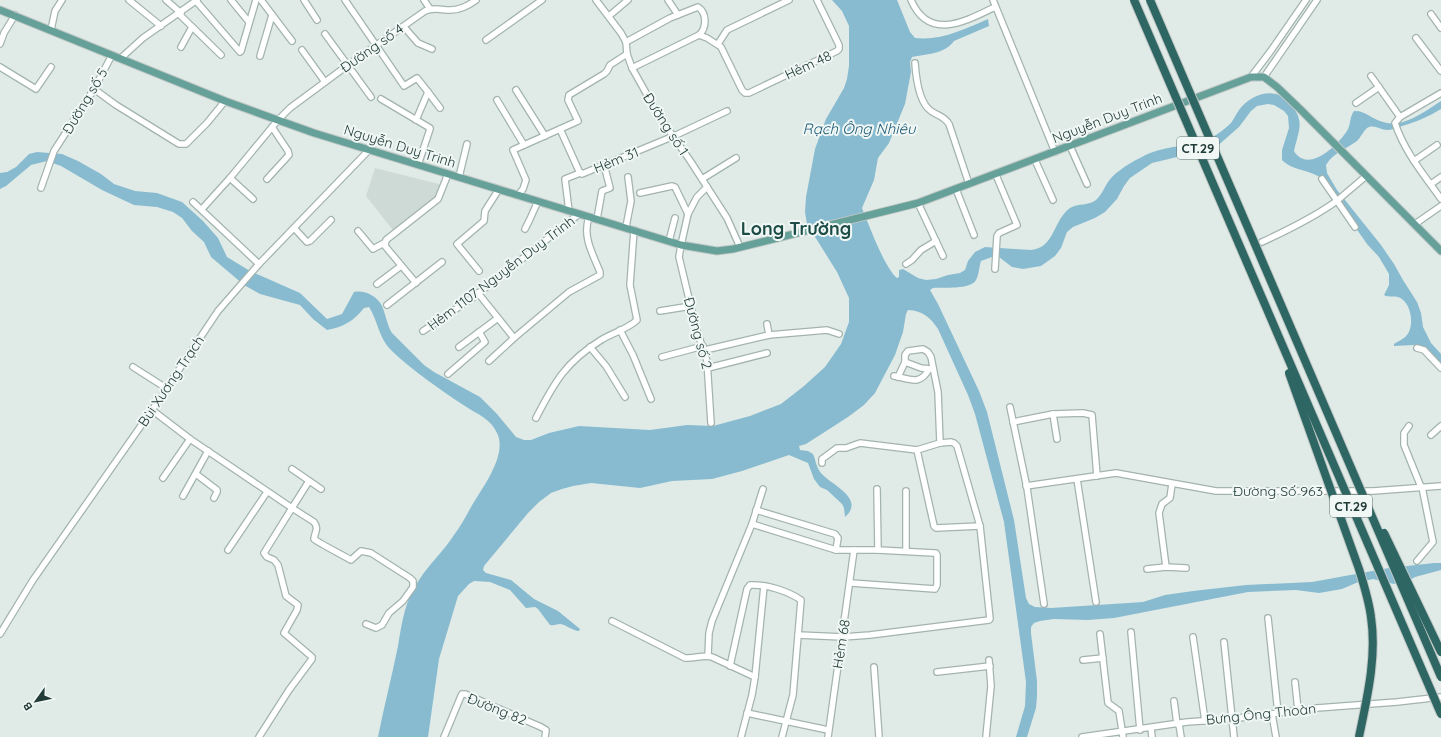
<svg xmlns="http://www.w3.org/2000/svg" width="1441" height="737" font-family="Quicksand,sans-serif">
  <style>
    .built { fill: #cedad6 }
    .water { fill: #88bbd0 }
    .lines { fill: none; stroke-linecap: round; stroke-linejoin: round }
    .minor-casing { stroke: #a3b3af; stroke-width: 8 }
    .major-casing { stroke: #c1c8c7; stroke-width: 9 }
    .minor { stroke: #fff; stroke-width: 5.5 }
    .major { stroke: #65a099; stroke-width: 7 }
    .highway-bridge-casing { stroke: #c1c8c7; stroke-width: 10; stroke-linecap: butt }
    .highway-bridge { stroke: #2d6662; stroke-width: 8 }
    .labels { text-anchor: middle; dominant-baseline: central; stroke-width: 4; stroke-linejoin: round; paint-order: stroke }
    .shield { fill: #f0f7f5; stroke: #5f7370; stroke-width: 1 }
    .shield-label { font-size: 13px; font-weight: bold; fill: #213b37 }
    .street-label { font-size: 14px; fill: #213b37; stroke: #f0f7f5 }
    .water-label { font-size: 15px; font-style: italic; fill: #1c5a75; stroke: #f0f7f5 }
    .district-label { font-size: 18px; font-weight: bold; fill: #1d4c47; stroke: #f0f7f5 }
  </style>
  <rect width="100%" height="100%" fill="#e0ebe7"/>
  <path class="built" d="M375,168L443,185L437,201L396,234L366,196Z"/>
  <path class="water" d="M832,0H897L910,32L915,38C941,41 965,29 988,19L989,26L954,41C945,54 927,54 912,57L910,62L911,72L905,104L889,143L878,158L874,180L862,208C869,225 884,267 897,278L899,277V270L903,269L918,278L926,280L936,279L948,275L960,273L965,270L968,261L975,252L985,247L1031,250C1055,248 1053,220 1070,208C1078,203 1089,206 1096,200C1103,194 1105,184 1112,177C1122,167 1137,159 1150,153C1170,145 1193,147 1211,138C1218,134 1225,129 1231,123C1234,119 1236,114 1239,110C1250,95 1273,86 1288,101C1306,121 1299,128 1294,151C1308,174 1337,146 1347,131C1351,125 1349,118 1354,111C1364,110 1371,118 1380,121C1401,130 1424,112 1441,101V109C1428,117 1416,122 1402,126C1397,128 1391,130 1387,130C1381,130 1375,125 1369,127C1365,128 1361,137 1357,141C1346,149 1333,153 1326,165L1327,173L1337,190L1381,245L1394,264L1403,280L1417,302L1421,313L1423,327L1431,343L1441,354V367L1424,349L1414,345L1394,346V344C1398,341 1404,339 1407,335C1415,325 1411,301 1398,297C1394,296 1390,297 1386,296L1384,295L1389,285V274L1379,257L1367,244L1321,178C1308,169 1293,171 1282,160V150L1289,128L1288,116L1284,111L1274,105L1268,104L1257,106L1251,111L1239,127L1215,148L1203,153L1177,157L1152,163L1130,178L1124,186L1117,199L1105,212L1095,218L1073,227L1067,232L1061,248L1055,256L1041,266L1023,269L1012,267L999,257H992L981,261C979,267 979,275 976,280C971,290 943,287 933,288L930,290L938,304L979,391L987,412L1014,520L1026,598L1029,604L1035,607L1051,608L1128,603L1143,602L1165,595L1193,591L1246,585L1312,582L1389,568L1434,563H1441V570L1415,577L1408,581L1394,584L1373,579L1356,583L1342,589L1319,593L1296,590L1248,592L1114,618L1088,620L1054,619L1040,621L1034,623L1031,627V633L1037,681V696L1036,708L1027,737H1016L1025,706L1026,682L1004,522L975,414L968,395L938,329C930,317 923,311 908,310L906,314L903,332L895,355L875,393L864,405L848,417L806,444L799,446L800,450L808,451L813,454C816,461 816,467 821,473C831,485 866,498 845,517L844,508L842,504L827,490L820,487L814,479L808,463L789,455L742,471L712,479L672,481L640,488L591,483L573,486L562,489L551,493L539,502L528,513L484,566L483,570L486,573L511,580L534,599L558,611L580,629L579,631C573,631 567,625 560,624C556,624 554,626 550,625L538,609L535,607L526,608L510,590L490,582L474,581L469,584L458,596L439,659L428,737H378C384,706 392,676 398,646C402,622 405,600 419,580C429,564 444,551 454,535C461,526 466,516 471,507C482,488 508,455 497,433C491,419 477,414 465,406C442,391 413,371 393,352C378,338 379,323 369,307L364,308C354,321 343,327 327,330L313,319L300,305L260,294L244,285L211,257L204,242L192,231L182,218L173,212L157,207L134,205L102,190L61,166L47,161L31,165L6,186L0,189V173L7,172L16,167L29,154L37,152L62,154L78,161L101,174L114,184L135,191L157,193L182,202L203,221L218,238L227,257L250,271L300,293L327,319L342,314L354,292C365,290 377,296 382,306C386,315 387,325 392,333L424,365L434,372L480,397L497,414L516,437L524,440H531L549,433L579,426L650,430L687,425L713,426L750,416L781,404L804,386L825,367L841,344L849,322V298L837,272L807,224L805,212L806,197L815,149L826,119L844,88L847,79L849,66V26L842,11Z"/>
  <g class="lines">
    <g class="minor-casing">
      <g id="minor">
        <path d="M129,0L161,26"/>
        <path d="M166,0L181,13"/>
        <path d="M231,0L249,22"/>
        <path d="M261,0L292,41"/>
        <path d="M304,0L317,20"/>
        <path d="M345,0L404,86L417,78L428,92L416,120"/>
        <path d="M424,0L430,9"/>
        <path d="M596,0L621,33L626,42L627,54L632,68L659,116L691,162L727,218L740,247"/>
        <path d="M668,0L678,15"/>
        <path d="M911,0C929,42 966,21 995,7"/>
        <path d="M993,0L1055,152"/>
        <path d="M196,1L240,52L241,51L256,0"/>
        <path d="M179,14L221,55"/>
        <path d="M1431,14L1441,28"/>
        <path d="M609,16L628,0"/>
        <path d="M404,27L418,43L432,49"/>
        <path d="M51,30L55,11L62,0"/>
        <path d="M325,34L371,97"/>
        <path d="M1416,38L1441,71"/>
        <path d="M486,40L542,0"/>
        <path d="M626,42L670,18L698,7C707,13 707,28 699,35"/>
        <path d="M0,44L4,33L15,15"/>
        <path d="M718,44L727,30L789,0"/>
        <path d="M181,47L192,27"/>
        <path d="M302,50L325,82"/>
        <path d="M260,56L272,15"/>
        <path d="M121,58L143,38L197,0"/>
        <path d="M915,63C916,77 919,103 931,111C938,116 944,116 949,124L969,184"/>
        <path d="M0,67L36,89L51,67"/>
        <path d="M632,68L699,35L707,38L721,47L742,90L745,93H749L837,51L839,49V45L817,0"/>
        <path d="M1371,76L1400,117L1395,123C1404,151 1424,175 1441,199"/>
        <path d="M1251,77L1270,52L1306,0"/>
        <path d="M1264,77L1317,0"/>
        <path d="M94,89L116,105L179,144H186L207,123L225,101"/>
        <path d="M516,90L545,136"/>
        <path d="M428,92L440,108"/>
        <path d="M381,99L430,128V129L418,165"/>
        <path d="M497,100L524,145"/>
        <path d="M1356,103L1379,87"/>
        <path d="M1400,117L1441,93"/>
        <path d="M560,129L579,171L582,174L674,136L727,111"/>
        <path d="M1070,146L1087,184"/>
        <path d="M1035,160L1053,200"/>
        <path d="M1414,161L1437,145"/>
        <path d="M459,177L467,144"/>
        <path d="M230,178L253,199"/>
        <path d="M267,179L289,155L288,151L272,127"/>
        <path d="M702,179L736,158"/>
        <path d="M1322,179L1355,227"/>
        <path d="M1431,184L1441,177"/>
        <path d="M41,188L54,151L94,89L112,55"/>
        <path d="M956,189L974,235"/>
        <path d="M640,193L672,186L675,187L688,214L681,245L679,257L696,328L707,361L711,423"/>
        <path d="M518,195L523,189L526,180L513,150L578,121L568,100L569,95L604,74L607,71L610,65L627,54"/>
        <path d="M193,202L259,264"/>
        <path d="M918,203L943,256"/>
        <path d="M202,209L230,178L278,120L290,108L348,65L425,11C433,7 441,10 450,10C460,10 468,6 476,0"/>
        <path d="M569,211L565,179L580,173"/>
        <path d="M688,214L697,197L707,187"/>
        <path d="M597,219L602,191L610,188L604,165"/>
        <path d="M1415,224L1441,206"/>
        <path d="M626,227L631,201L628,177"/>
        <path d="M294,228L307,242L310,241L331,220"/>
        <path d="M525,229L530,219L538,201"/>
        <path d="M358,231L373,249L384,243"/>
        <path d="M669,241L675,218"/>
        <path d="M1262,242C1288,230 1315,217 1338,200C1347,192 1357,184 1366,176"/>
        <path d="M906,264L912,260L921,250L936,241"/>
        <path d="M995,269L997,236L999,233L1017,225L996,175"/>
        <path d="M479,271L457,244L484,221L485,211L499,189"/>
        <path d="M416,283L385,246L386,240L438,199L448,174"/>
        <path d="M377,284L401,266"/>
        <path d="M478,293L514,338L489,361"/>
        <path d="M387,305L442,262"/>
        <path d="M660,311L691,306"/>
        <path d="M620,330L633,355L651,399"/>
        <path d="M423,331L471,299L579,214"/>
        <path d="M769,335L827,330L839,334"/>
        <path d="M514,338L569,292L600,275V272C593,254 582,237 589,217"/>
        <path d="M459,347L498,318"/>
        <path d="M590,347L606,366L625,397"/>
        <path d="M1417,348L1424,350L1441,368"/>
        <path d="M705,350L769,335L767,324"/>
        <path d="M662,357L703,346"/>
        <path d="M905,362L921,368L931,369"/>
        <path d="M133,367L166,388"/>
        <path d="M708,368L767,353"/>
        <path d="M448,374L485,342L479,332"/>
        <path d="M894,376C910,379 920,386 929,369"/>
        <path d="M898,377L905,362V355L908,351L923,349L928,352L931,357L938,392L940,443"/>
        <path d="M1010,407L1027,488L1044,604"/>
        <path d="M152,410L190,439L292,508L264,553L267,557L274,560L278,565L286,596L298,605L297,610L284,633L312,657V659L289,690L259,737"/>
        <path d="M1053,414L1057,439"/>
        <path d="M536,418C555,381 566,362 601,340C612,333 628,329 637,320L630,285L634,230"/>
        <path d="M1013,422L1053,414L1083,413L1092,415L1097,476"/>
        <path d="M1409,426L1404,433V445L1421,487"/>
        <path d="M1431,435L1441,426"/>
        <path d="M917,450L934,526L936,528L980,526"/>
        <path d="M292,469L321,489"/>
        <path d="M196,474L217,490V492L214,498"/>
        <path d="M163,478L190,439"/>
        <path d="M1077,479L1096,602"/>
        <path d="M309,481L292,508L314,522C319,529 315,531 314,539C317,542 346,557 351,560L361,551L371,553L410,578L413,581V587L403,601L389,613L382,625L376,628L366,624"/>
        <path d="M1026,486L1116,473L1216,491H1373L1441,486"/>
        <path d="M877,489L878,550"/>
        <path d="M183,496L208,451"/>
        <path d="M756,510L835,534L838,538L836,550"/>
        <path d="M752,524L836,550H878L934,553H936L937,555V585L935,589L851,583"/>
        <path d="M228,550L267,492"/>
        <path d="M906,551V491"/>
        <path d="M1417,561L1433,542L1422,487"/>
        <path d="M1166,567L1159,513L1162,504L1170,498L1172,484"/>
        <path d="M1147,569L1166,567L1186,568"/>
        <path d="M1268,618L1278,713"/>
        <path d="M612,621L685,658C695,659 703,654 712,657L755,677"/>
        <path d="M1131,632L1140,730"/>
        <path d="M0,634L33,580L152,410L218,311L259,264L369,150"/>
        <path d="M1100,634L1108,703L1119,711L1123,737"/>
        <path d="M798,635L843,637L870,635L989,620L990,619L980,526L957,446L954,443L951,442L940,443L917,450L860,443L846,448H837L822,459V463"/>
        <path d="M1193,637L1205,721"/>
        <path d="M1224,642L1234,737"/>
        <path d="M708,656L709,633L712,621L752,524L763,489"/>
        <path d="M1083,660L1103,658"/>
        <path d="M730,666L747,589L750,585C766,584 788,591 801,600L793,695L782,737"/>
        <path d="M874,667L879,737"/>
        <path d="M937,672L990,666"/>
        <path d="M1295,682L1298,710"/>
        <path d="M1174,701L1177,724"/>
        <path d="M747,713L828,730"/>
        <path d="M1272,714L1276,737"/>
        <path d="M1179,724L1181,737"/>
        <path d="M1151,728L1152,737"/>
        <path d="M444,737L461,696L462,694H465L541,727L546,730L545,737"/>
        <path d="M741,737L752,695L755,677L764,586"/>
        <path d="M828,737L854,550"/>
        <path d="M986,737L991,686L989,660"/>
        <path d="M1082,737L1187,722L1231,719L1317,708L1397,702L1441,697"/>
      </g>
    </g>
    <g class="major-casing">
      <path id="major" d="M0,10L225,101L314,133L681,245L717,251L733,249L918,203L1251,77H1264L1277,87L1300,109L1441,251"/>
    </g>
    <use href="#minor" class="minor"/>
    <use href="#major" class="major"/>
    <g class="highway-bridge-casing">
      <g id="highway-bridge">
        <path d="M1134,0L1441,714"/>
        <path d="M1150,0L1441,677"/>
        <path d="M1289,373L1359,569C1364,585 1369,601 1371,617C1377,657 1367,698 1359,737"/>
        <path d="M1384,533L1441,652"/>
      </g>
    </g>
    <use href="#highway-bridge" class="highway-bridge"/>
  </g>
  <g class="labels">
    <g class="shield">
      <rect x="1177" y="137" width="42" height="22" rx="3"/>
      <rect x="1330" y="495" width="42" height="22" rx="3"/>
    </g>
    <g class="shield-label">
      <text x="1198" y="148">CT.29</text>
      <text x="1351" y="506">CT.29</text>
    </g>
    <g class="street-label">
      <text transform="translate(372 48) rotate(-35)">Đường số 4</text>
      <text transform="translate(808 65) rotate(-25)">Hẻm 48</text>
      <text transform="translate(85 101) rotate(-59)">Đường số 5</text>
      <text transform="translate(1107 118) rotate(-21)">Nguyễn Duy Trinh</text>
      <text transform="translate(666 124) rotate(57)">Đường số 1</text>
      <text transform="translate(400 146) rotate(17)">Nguyễn Duy Trinh</text>
      <text transform="translate(616 160) rotate(-22)">Hẻm 31</text>
      <text transform="translate(501 273) rotate(-37)">Hẻm 1107 Nguyễn Duy Trinh</text>
      <text transform="translate(698 333) rotate(75)">Đường số 2</text>
      <text transform="translate(171 381) rotate(-56)">Bùi Xương Trạch</text>
      <text x="1278" y="491">Đường Số 963</text>
      <text transform="translate(841 644) rotate(-81)">Hẻm 68</text>
      <text transform="translate(497 709) rotate(22)">Đường 82</text>
      <text transform="translate(1261 714) rotate(-6)">Bưng Ông Thoàn</text>
    </g>
    <g class="water-label">
      <text x="859" y="128">Rạch Ông Nhiêu</text>
    </g>
    <g class="district-label">
      <text x="796" y="228">Long Trường</text>
    </g>
  </g>
  <g transform="translate(36 701) rotate(237)" stroke="#f0f7f5" stroke-width="3" paint-order="stroke">
  <path d="M0-3L7 15L0 10L-7 15Z" fill="#213b37"/>
  <text y="-6" font-size="11" font-weight="bold" text-anchor="middle" fill="#213b37">B</text>
  </g>
</svg>
